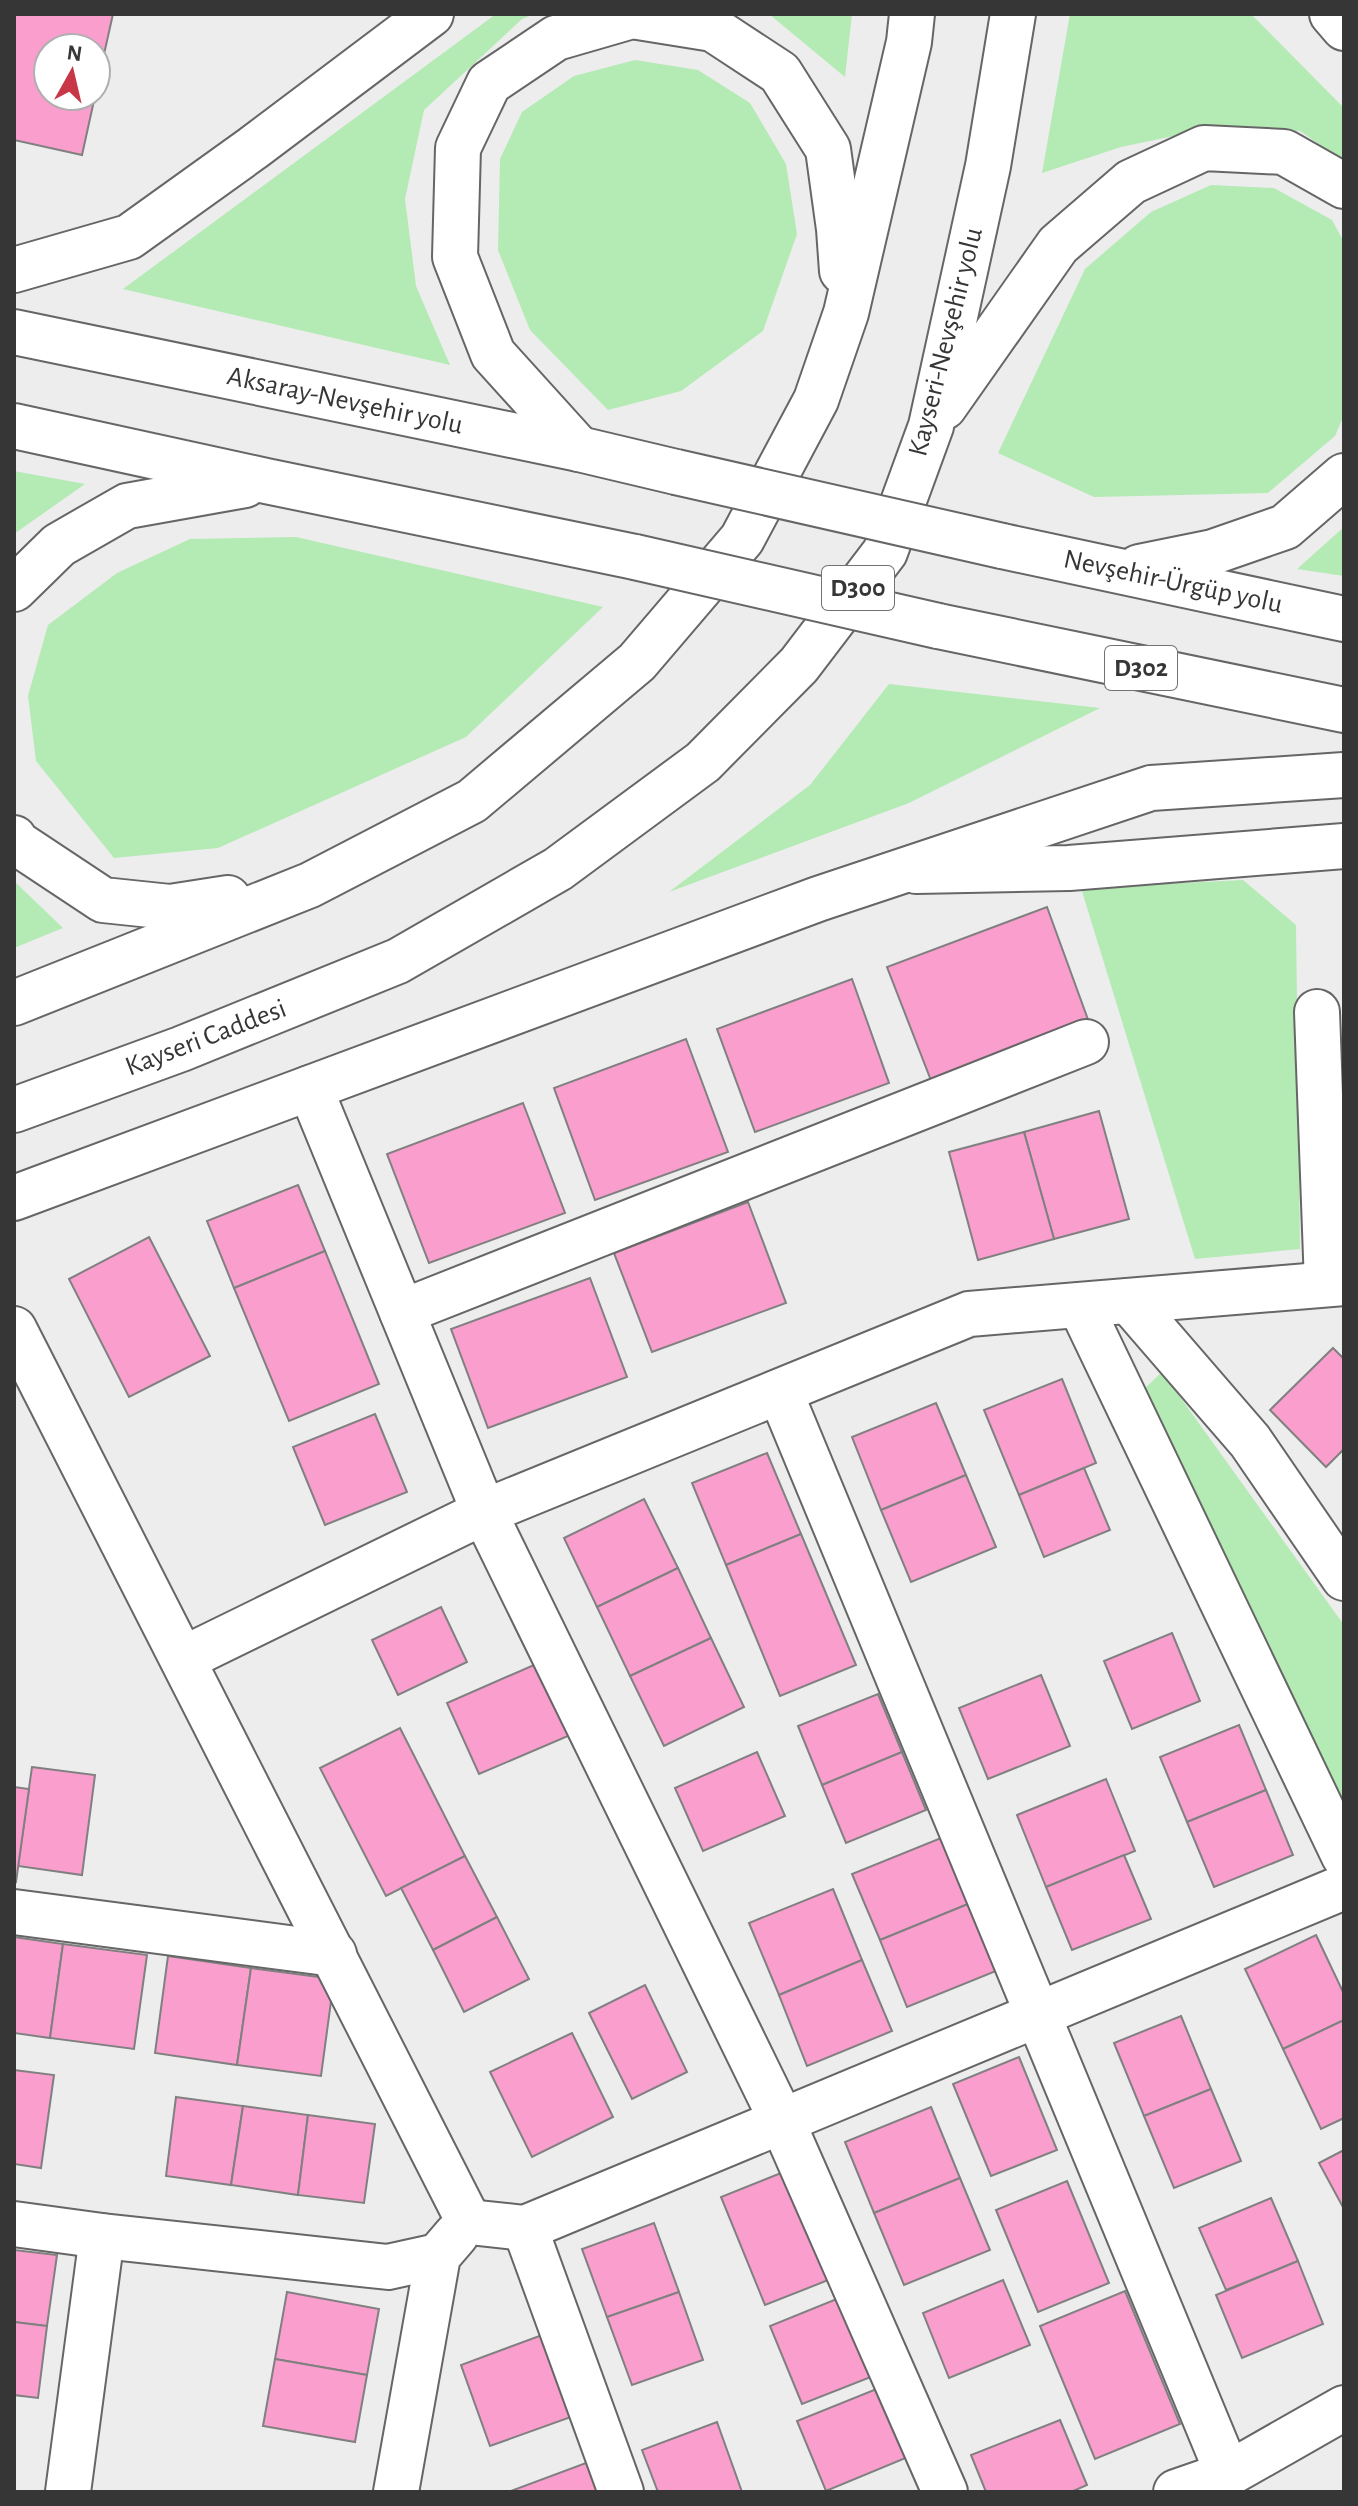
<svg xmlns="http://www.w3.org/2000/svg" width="1358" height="2506" font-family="'Alegreya Sans',sans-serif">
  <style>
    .green { fill: #b4eab3 }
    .building { fill: #f99ecd; stroke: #818080; stroke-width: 2 }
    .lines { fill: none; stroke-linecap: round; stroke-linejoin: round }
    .minor-casing { stroke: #666667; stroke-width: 48 }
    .highway-casing { stroke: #666667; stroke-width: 48 }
    .minor { stroke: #fff; stroke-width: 44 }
    .highway { stroke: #fff; stroke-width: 44 }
    .highway-bridge-casing { stroke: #666667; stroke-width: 48; stroke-linecap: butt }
    .highway-bridge { stroke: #fff; stroke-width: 44 }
    .labels { text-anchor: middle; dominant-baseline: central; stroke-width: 7; stroke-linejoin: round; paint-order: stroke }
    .shield { fill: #fff; stroke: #727272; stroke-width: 2 }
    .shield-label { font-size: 26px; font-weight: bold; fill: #363636 }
    .street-label { font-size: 28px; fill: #363636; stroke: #fff }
  </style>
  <rect width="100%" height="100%" fill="#ededee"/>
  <g class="green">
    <path d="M496,14H534L522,19L424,110L405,199L416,286L450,365L123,289Z"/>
    <path d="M769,14H852L845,77Z"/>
    <path d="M1070,14H1251L1344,108V161L1300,131L1216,127L1121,147L1042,173Z"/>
    <path d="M635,60L698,70L750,103L786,164L797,234L763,331L681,391L608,410L530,330L498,250L500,159L522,112L574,76Z"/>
    <path d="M1211,185L1274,188L1332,220L1344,242V415L1335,436L1268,493L1094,497L998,453L1085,269L1151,212Z"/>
    <path d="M14,471L85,484L14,534Z"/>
    <path d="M1344,527V576L1297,569Z"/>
    <path d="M296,537L603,607L466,737L218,848L114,858L36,761L28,696L48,625L117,573L190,539Z"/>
    <path d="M889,684L1100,708L909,803L669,892L810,785Z"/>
    <path d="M1243,880L1296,925L1300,1249L1195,1259L1081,888Z"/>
    <path d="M14,881L63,928L14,948Z"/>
    <path d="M1162,1372L1344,1625V1806L1143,1390Z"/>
  </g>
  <g class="building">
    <path d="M14,14H113L96,90V48H48V96H95L82,155L14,140Z"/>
    <path d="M1047,907L1090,1025L932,1083L887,967Z"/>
    <path d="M852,979L889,1083L755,1132L717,1029Z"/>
    <path d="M686,1039L728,1152L595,1200L554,1088Z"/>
    <path d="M523,1103L565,1213L429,1263L387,1154Z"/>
    <path d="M1099,1111L1129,1219L1054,1239L1024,1132Z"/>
    <path d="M1024,1132L1054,1239L978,1260L949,1152Z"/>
    <path d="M298,1185L325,1251L234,1288L207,1221Z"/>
    <path d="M748,1202L786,1303L652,1352L614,1253Z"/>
    <path d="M149,1237L210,1356L129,1397L69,1279Z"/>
    <path d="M325,1251L379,1384L289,1421L234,1288Z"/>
    <path d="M590,1278L627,1377L488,1428L451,1329Z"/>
    <path d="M1333,1348L1344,1359V1449L1326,1467L1270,1410Z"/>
    <path d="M1062,1379L1096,1463L1019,1495L984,1410Z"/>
    <path d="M936,1403L966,1475L881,1510L852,1437Z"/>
    <path d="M375,1414L407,1492L325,1525L293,1447Z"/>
    <path d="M767,1453L801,1534L726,1565L692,1483Z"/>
    <path d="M1084,1468L1110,1530L1044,1557L1019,1495Z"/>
    <path d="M966,1475L996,1547L911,1582L881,1510Z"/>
    <path d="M644,1499L678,1568L597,1607L564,1538Z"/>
    <path d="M801,1534L856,1665L780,1696L726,1565Z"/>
    <path d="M678,1568L711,1638L630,1676L597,1607Z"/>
    <path d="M441,1607L467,1662L398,1695L372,1640Z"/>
    <path d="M1172,1633L1200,1701L1132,1729L1104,1661Z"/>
    <path d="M711,1638L744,1707L664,1746L630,1676Z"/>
    <path d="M543,1661L575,1733L479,1774L447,1703Z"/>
    <path d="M1041,1675L1070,1746L988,1779L959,1708Z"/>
    <path d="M878,1694L902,1752L822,1785L798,1726Z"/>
    <path d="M1239,1725L1266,1790L1187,1822L1160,1757Z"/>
    <path d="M400,1728L465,1856L386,1896L320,1768Z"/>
    <path d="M757,1752L785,1816L703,1851L675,1788Z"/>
    <path d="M902,1752L926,1810L846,1843L822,1785Z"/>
    <path d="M32,1767L95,1775L82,1875L18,1866Z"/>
    <path d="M1106,1779L1135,1851L1046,1887L1017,1815Z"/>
    <path d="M14,1787L29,1789L16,1882L14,1881Z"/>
    <path d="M1266,1790L1293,1855L1214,1887L1187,1822Z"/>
    <path d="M941,1838L968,1904L880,1940L852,1874Z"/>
    <path d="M1124,1855L1151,1919L1072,1950L1046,1887Z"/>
    <path d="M465,1856L497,1917L433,1950L401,1888Z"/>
    <path d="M833,1889L862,1960L779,1995L749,1923Z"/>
    <path d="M968,1904L996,1971L907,2007L880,1940Z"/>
    <path d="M497,1917L529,1979L464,2012L433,1950Z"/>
    <path d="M1316,1935L1344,1994V2020L1283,2049L1245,1969Z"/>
    <path d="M14,1937L63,1944L50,2038L14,2033Z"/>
    <path d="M63,1944L147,1955L134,2049L50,2038Z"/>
    <path d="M168,1956L251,1968L237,2065L155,2053Z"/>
    <path d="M862,1960L892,2031L807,2066L779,1995Z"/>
    <path d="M251,1968L334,1979L321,2076L237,2065Z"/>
    <path d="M645,1985L687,2072L632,2099L589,2013Z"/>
    <path d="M1181,2016L1211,2089L1144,2116L1114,2043Z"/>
    <path d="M1344,2020V2118L1321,2129L1283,2049Z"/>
    <path d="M572,2033L613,2117L532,2157L490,2072Z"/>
    <path d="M1019,2057L1057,2150L991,2176L953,2084Z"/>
    <path d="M14,2070L54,2075L41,2168L14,2164Z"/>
    <path d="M1211,2089L1241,2161L1174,2188L1144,2116Z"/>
    <path d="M176,2097L243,2106L231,2185L166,2176Z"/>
    <path d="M243,2106L308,2115L298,2195L231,2185Z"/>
    <path d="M931,2107L960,2178L874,2213L845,2142Z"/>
    <path d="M308,2115L375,2124L364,2203L298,2195Z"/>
    <path d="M1344,2150V2209L1319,2163Z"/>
    <path d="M796,2167L841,2275L765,2305L721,2197Z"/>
    <path d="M960,2178L990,2250L904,2285L874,2213Z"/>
    <path d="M1067,2181L1109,2283L1038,2312L996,2210Z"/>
    <path d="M1271,2198L1298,2261L1226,2290L1199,2228Z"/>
    <path d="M654,2223L679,2292L607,2317L582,2249Z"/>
    <path d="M14,2250L57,2255L47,2326L14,2322Z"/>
    <path d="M1298,2261L1323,2324L1242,2358L1216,2295Z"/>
    <path d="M1003,2280L1030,2345L949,2378L923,2313Z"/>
    <path d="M1125,2291L1180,2424L1095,2459L1040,2326Z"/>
    <path d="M287,2292L379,2309L367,2375L275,2359Z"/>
    <path d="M679,2292L703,2360L632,2385L607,2317Z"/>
    <path d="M844,2296L876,2375L802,2404L770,2326Z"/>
    <path d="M14,2322L47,2326L38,2398L14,2395Z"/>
    <path d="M542,2335L571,2417L490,2446L461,2365Z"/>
    <path d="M275,2359L367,2375L355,2442L263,2426Z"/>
    <path d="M879,2388L908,2457L826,2491L797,2421Z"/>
    <path d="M1060,2420L1087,2485L1071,2492H986L971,2455Z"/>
    <path d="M717,2422L742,2492H658L642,2450Z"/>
    <path d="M594,2460L605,2492H508Z"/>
  </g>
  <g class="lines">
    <g class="minor-casing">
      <g id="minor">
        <path d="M916,871L1069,868L1344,846"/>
        <path d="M1317,1012L1327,1284"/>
        <path d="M310,1088L484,1512L782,2121L945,2492"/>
        <path d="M1129,1301L1250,1441L1344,1578"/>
        <path d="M1080,1305L1344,1856"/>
        <path d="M402,1312L1086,1042"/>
        <path d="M14,1329L469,2222"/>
        <path d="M780,1392L1228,2474"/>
        <path d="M183,1659L484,1512L969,1314L1344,1283"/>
        <path d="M14,1912L334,1954"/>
        <path d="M469,2222L525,2228L1344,1887"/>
        <path d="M14,2224L102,2236L388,2267L438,2256"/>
        <path d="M525,2228L621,2492"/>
        <path d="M68,2492L102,2236"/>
        <path d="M396,2492L438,2256L456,2235"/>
        <path d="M1176,2492L1228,2474L1344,2408"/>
      </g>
    </g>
    <g class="highway-casing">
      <g id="highway">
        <path d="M1332,14L1344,28"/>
        <path d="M14,270L129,237L253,148L431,14"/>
        <path d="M14,332L579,449L676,472"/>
        <path d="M944,407L1058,245L1131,182L1204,148L1284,152L1344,186"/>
        <path d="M14,426L266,481L635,557"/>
        <path d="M579,449L493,354L455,257L458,148L489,83L556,38L632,16L713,29L780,73L828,149L839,229L842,271"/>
        <path d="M1002,546L1344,619"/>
        <path d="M1139,567L1213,552L1285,527L1344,476"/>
        <path d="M14,589L59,545L127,506L245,485"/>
        <path d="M938,626L1344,710"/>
        <path d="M14,838L17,843L103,900L170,907L228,898"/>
        <path d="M14,1003L310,885L472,801L637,662L742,539L816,400L846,313L909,42L912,14"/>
        <path d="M14,1110L181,1049L398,961L558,869L703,762L799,665L885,552L931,426L988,166L1013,14"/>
        <path d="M14,1198L818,899L1151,788L1344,775"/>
      </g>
    </g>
    <use href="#minor" class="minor"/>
    <use href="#highway" class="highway"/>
    <g class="highway-bridge-casing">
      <g id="highway-bridge">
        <path d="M676,472L1002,546"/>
        <path d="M635,557L938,626"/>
      </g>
    </g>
    <use href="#highway-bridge" class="highway-bridge"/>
  </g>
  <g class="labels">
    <g class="shield">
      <rect x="822" y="566" width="72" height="44" rx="6"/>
      <rect x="1105" y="646" width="72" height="44" rx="6"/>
    </g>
    <g class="shield-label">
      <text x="858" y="588">D300</text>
      <text x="1141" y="668">D302</text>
    </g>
    <g class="street-label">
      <text transform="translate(946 342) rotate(-76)">Kayseri-Nevşehir yolu</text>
      <text transform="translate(345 401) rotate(12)">Aksaray-Nevşehir yolu</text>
      <text transform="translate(1173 582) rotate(12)">Nevşehir-Ürgüp yolu</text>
      <text transform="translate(206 1038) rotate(-21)">Kayseri Caddesi</text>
    </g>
  </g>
  <rect width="1358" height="2506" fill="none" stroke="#363636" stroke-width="32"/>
  <g transform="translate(72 72) rotate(8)"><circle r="38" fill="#ffffff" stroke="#afafaf" stroke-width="2"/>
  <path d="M0-6L14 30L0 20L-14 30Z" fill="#c83747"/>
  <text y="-12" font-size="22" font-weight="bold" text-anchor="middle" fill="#363636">N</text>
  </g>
</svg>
